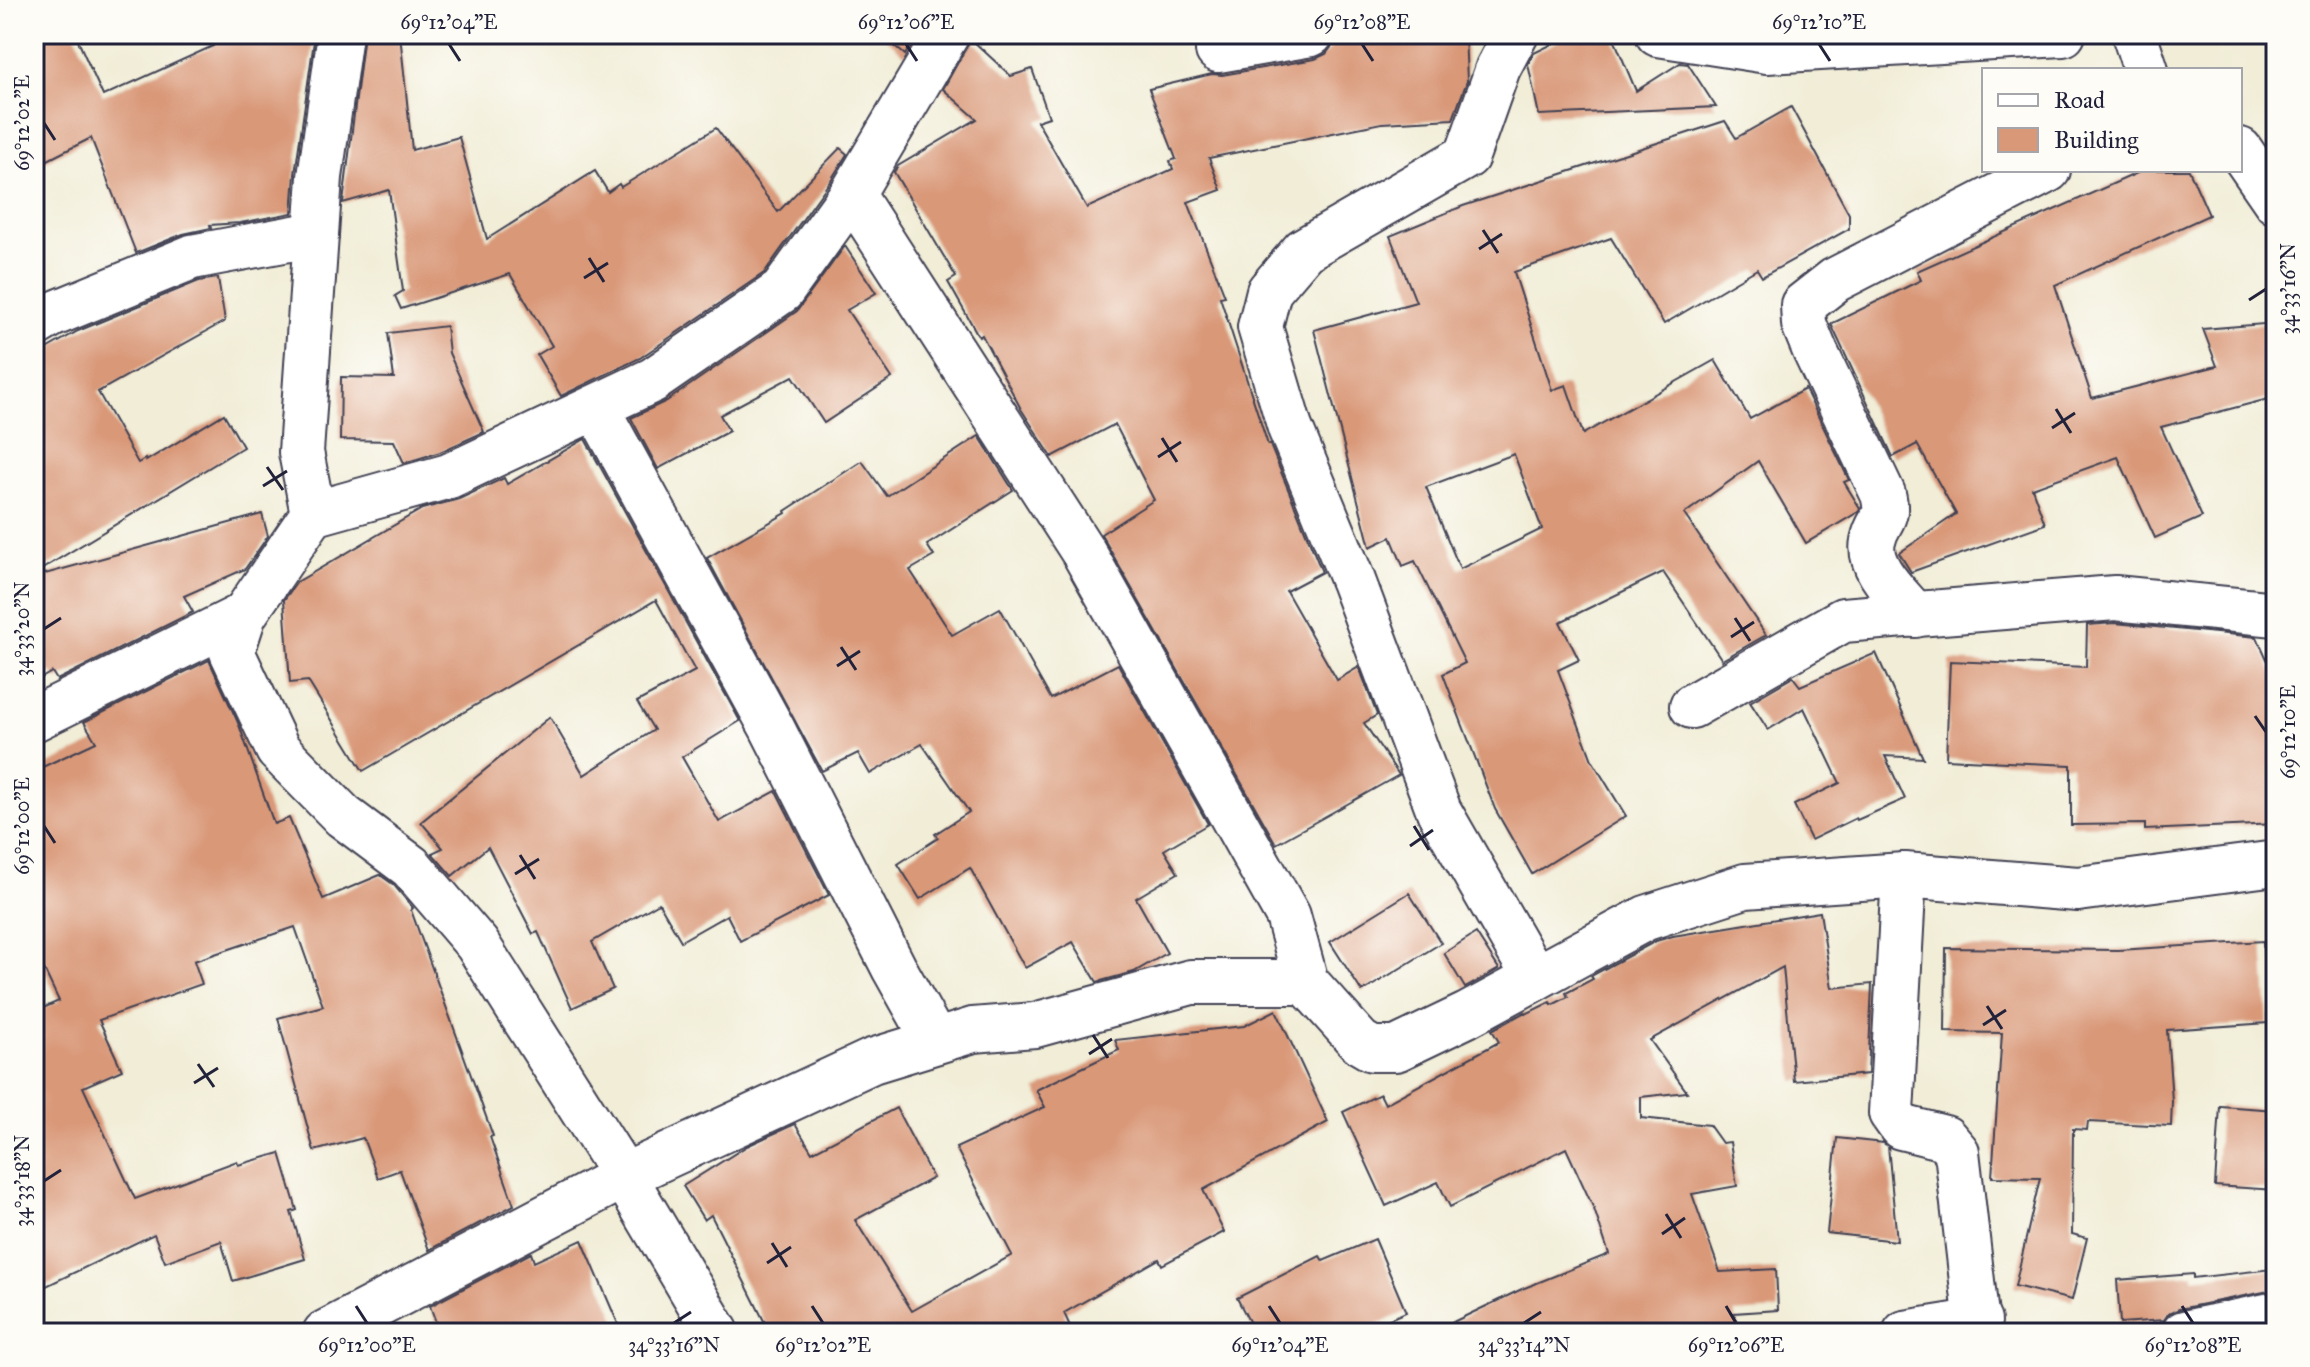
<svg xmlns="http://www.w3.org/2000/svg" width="2310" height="1367" font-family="'IM FELL Great Primer',serif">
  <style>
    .building { fill: #d99878; fill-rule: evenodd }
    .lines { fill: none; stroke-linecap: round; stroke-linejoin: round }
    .minor-casing { stroke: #414052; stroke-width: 48 }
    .minor { stroke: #fff; stroke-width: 44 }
    .ticks { fill: none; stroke: #22223b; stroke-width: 3 }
    .neatline { fill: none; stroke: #22223b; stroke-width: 3 }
    .ticks-label { font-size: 20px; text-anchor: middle; fill: #22223b }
  </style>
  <rect width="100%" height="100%" fill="#fdfcf7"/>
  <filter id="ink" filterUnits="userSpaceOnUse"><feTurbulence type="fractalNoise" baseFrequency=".0125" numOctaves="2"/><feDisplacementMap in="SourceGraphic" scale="16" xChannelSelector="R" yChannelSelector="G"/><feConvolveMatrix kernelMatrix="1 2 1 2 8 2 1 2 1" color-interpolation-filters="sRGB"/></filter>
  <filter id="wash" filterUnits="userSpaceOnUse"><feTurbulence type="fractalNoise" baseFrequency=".006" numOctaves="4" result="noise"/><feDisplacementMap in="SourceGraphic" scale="32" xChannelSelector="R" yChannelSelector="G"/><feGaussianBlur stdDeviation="1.8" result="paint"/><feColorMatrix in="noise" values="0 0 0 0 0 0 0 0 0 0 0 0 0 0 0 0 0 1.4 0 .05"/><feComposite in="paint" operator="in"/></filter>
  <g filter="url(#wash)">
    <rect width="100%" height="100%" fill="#f1edd7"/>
    <g id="blocks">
      <g class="building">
        <path d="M34,34H75L103,96L213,46L208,34H315L295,174L292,213L240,223L210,225L211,228L183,234L136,253L91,138L34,167Z"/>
        <path d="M364,34H400L412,150L459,137L487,239L595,171L608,192L619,184L621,187L716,128L778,212L840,148L847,154L831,180L764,273L640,358L561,396L537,355L552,346L510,274L401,309L395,296L403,291L389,190L343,203Z"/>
        <path d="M881,34H918L905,55Z"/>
        <path d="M1378,34H1465L1467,81L1453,119L1382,123L1209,158L1221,190L1188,202L1225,296L1220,297L1268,445H1270L1322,572L1286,591L1337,680L1359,667L1377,715L1364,723L1399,775L1276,844L1101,534L1154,500L1115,424L1052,457L1021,409L982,335L979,337L948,282L956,277L894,172L898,166L977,119L943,89L971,39L1011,76L1032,69L1049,117L1037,121L1087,208L1173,169L1170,161L1176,159L1149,89L1212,74L1222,75L1315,59L1326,54L1333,45Z"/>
        <path d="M1573,34H1612L1636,91L1680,63L1688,64L1716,107L1539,115L1528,64L1534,53Z"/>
        <path d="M1791,107L1849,214V229L1762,277L1757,269L1664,324L1611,238L1514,272L1552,390L1566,385L1583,434L1715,360L1750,419L1805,389L1849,480L1844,482L1860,508L1858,512L1806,543L1758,461L1684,514L1766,635L1722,660L1663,572L1560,622L1579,660L1558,670L1592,760L1626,816L1532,874L1495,809L1443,674L1465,663L1415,561L1403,566L1391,537L1370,547L1314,330L1416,302L1390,236L1463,206L1725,121L1736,138ZM1514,454L1542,529L1460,569L1426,487Z"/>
        <path d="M2144,170H2189L2209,215L2055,285L2092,398L2217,366L2203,329L2276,323V397L2161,427L2202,517L2155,538L2118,457L2032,488L2045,524L1911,572L1899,553L1956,514L1917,444L1893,457L1831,324L1921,280L1917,271Z"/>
        <path d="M845,246L876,293L847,310L892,378L824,423L793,376L720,415L729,431L658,469L631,418L667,401L797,311Z"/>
        <path d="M218,278L225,321L98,392L138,463L145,459L146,461L224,414L243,447L34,574V356L78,331L199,281Z"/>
        <path d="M446,326L449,353L484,432L440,452L404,463L394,441L340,440L341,377L394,378L388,333Z"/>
        <path d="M979,436L1013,490L927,545L934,556L910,570L952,635L1000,608L1051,699L1118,664L1208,824L1164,850L1178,873L1136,898L1167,953L1134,972L1097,982L1073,942L1025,968L970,868L920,899L898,864L938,838L935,834L969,812L922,744L870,774L858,753L822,771L707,558L786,513L785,511L862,461L887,496Z"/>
        <path d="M585,439L740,721L682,757L719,822L776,791L829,895L740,941L727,915L681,941L659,903L592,942L613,989L572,1008L538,932L533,934L488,847L452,876L432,853L443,848L421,822L550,717L584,775L654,730L637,702L695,671L656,600L363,771L308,681L290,683L284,600L297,582L422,509L459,499L504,478L507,484Z"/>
        <path d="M262,514L268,536L245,569L184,596L193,612L57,680L52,672L34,682V577Z"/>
        <path d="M2115,623L2257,637L2276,679V824L2145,830V824L2071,825V765L1946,759L1950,661L2086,667L2087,625Z"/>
        <path d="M1876,653L1923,758L1885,756L1905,799L1857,820L1856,818L1811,840L1794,805L1840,783L1804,708L1768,730L1750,702L1793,677L1800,686Z"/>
        <path d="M209,660L239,725L274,824L289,818L323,899L380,875L394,885L413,908L411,910L493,1136L490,1137L514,1205L429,1250L400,1170L378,1178L363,1138L314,1151L278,1018L323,1006L295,927L194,961L202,984L99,1020L122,1070L83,1087L135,1199L237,1161L238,1165L280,1153L297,1210L291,1212L305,1259L233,1281L221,1241L165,1262L154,1234L34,1292V1012L59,1001L34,948V771L96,742L84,722Z"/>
        <path d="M1409,893L1441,943L1362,992L1330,942Z"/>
        <path d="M1820,912L1832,988L1872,984L1868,1074L1794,1081L1783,967L1650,1040L1687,1092L1641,1097V1118L1709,1125L1722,1143L1730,1142L1737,1186L1692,1194L1720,1272L1776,1269L1778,1310L1734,1313L1741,1333H1430L1522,1289L1609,1254L1594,1209L1566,1148L1450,1207L1438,1182L1386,1206L1343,1112L1380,1094L1385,1104L1499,1042L1492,1030L1525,1012L1526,1014L1550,1002L1552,1005L1568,997L1566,993L1593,979L1591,976L1656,941L1673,936Z"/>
        <path d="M1476,933L1499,969L1465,988L1444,953Z"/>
        <path d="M2263,941L2268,1023L2167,1030L2172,1101L2171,1126L2088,1122L2087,1130L2073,1129L2072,1234L2087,1238L2072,1300L2015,1286L2040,1178L1992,1177L2002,1033L1945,1032L1946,948L2118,950Z"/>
        <path d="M1276,1010L1328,1122L1203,1190L1224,1232L1162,1265L1159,1259L1064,1313L1073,1333H770L711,1215L704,1220L683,1186L747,1146L795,1124L812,1152L896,1108L933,1178L855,1220L912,1311L1012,1255L956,1148L1045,1107L1036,1090L1119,1050L1115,1040L1244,1026Z"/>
        <path d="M2220,1106L2276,1110V1190L2215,1186Z"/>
        <path d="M1837,1138L1883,1143L1888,1146L1897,1241L1827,1233Z"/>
        <path d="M1375,1239L1406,1312L1357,1333H1255L1237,1298L1320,1256L1323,1261Z"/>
        <path d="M582,1240L622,1333H440L430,1306L531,1253L534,1262Z"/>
        <path d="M2272,1269L2274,1290L2179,1309L2168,1314L2164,1320L2120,1323L2117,1280L2193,1274V1278Z"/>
      </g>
    </g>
  </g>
  <g filter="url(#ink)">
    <use href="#blocks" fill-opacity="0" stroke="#414052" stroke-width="2"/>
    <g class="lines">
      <g class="minor-casing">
        <g id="minor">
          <path d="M340,34L320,177L301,452L313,514L244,615L232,652L278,750L343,816L411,867L477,944L624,1176L717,1333"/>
          <path d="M1516,34L1498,68L1467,156L1304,250L1269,291L1260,327L1290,428L1353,581L1439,811L1535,978"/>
          <path d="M1658,34L1767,51L2063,34"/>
          <path d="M2134,34L2146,70"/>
          <path d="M1218,50L1311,34"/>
          <path d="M2240,150L2276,202"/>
          <path d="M852,194L1084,553L1288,916L1306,982L1360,1042L1372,1049H1396L1467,1015L1646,918L1745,886L1904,875L2078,889L2276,863"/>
          <path d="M34,325L51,315L192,257L316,234"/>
          <path d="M596,407L772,728L894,968L935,1041"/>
          <path d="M313,514L449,476L653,380L782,291L852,194L947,34"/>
          <path d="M1915,615C1899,595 1867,568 1873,541C1878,517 1890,522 1883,494L1815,351L1804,324L1803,305L1835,280L2048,170"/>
          <path d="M1692,706L1843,620L2115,598L2276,614"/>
          <path d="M34,719L244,615"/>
          <path d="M1904,875L1891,1113L1901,1127L1945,1138L1957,1152L1978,1333"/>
          <path d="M325,1333L624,1176L872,1061L973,1030L1035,1025L1191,982H1306"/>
          <path d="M1905,1333L1979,1321"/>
          <path d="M2184,1333L2276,1314"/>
        </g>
      </g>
      <use href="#minor" class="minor"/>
    </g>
  </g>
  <path class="ticks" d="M449,44L460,61M906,44L917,61M1362,44L1373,61M1819,44L1830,61M44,123L55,140M1483,230L1498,253M1479,249L1502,234M589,258L604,282M584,278L608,263M2249,300L2266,289M2056,409L2071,433M2052,428L2075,413M1162,438L1177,462M1158,457L1181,442M267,467L283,490M263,486L287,471M1735,618L1750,641M44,629L61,618M1731,637L1754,622M841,647L856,670M837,666L860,651M2255,716L2266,732M44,826L55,843M1414,826L1429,850M1410,846L1433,830M520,855L535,879M515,874L539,859M1987,1006L2002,1029M1983,1025L2006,1010M1093,1035L1108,1058M1089,1054L1112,1039M198,1064L214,1087M194,1083L218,1068M44,1181L61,1170M1666,1214L1681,1238M1662,1234L1685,1218M772,1243L787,1267M767,1263L791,1247M356,1306L367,1323M812,1306L823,1323M1269,1306L1280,1323M1726,1306L1736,1323M2182,1306L2193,1323M674,1323L691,1312M1524,1323L1541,1312"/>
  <rect width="2310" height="1367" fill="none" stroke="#fdfcf7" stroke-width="88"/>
  <rect x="1982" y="68" width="260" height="104" fill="#fdfcf7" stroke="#a5a5ac" stroke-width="2"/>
  <rect x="1998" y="94" width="40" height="12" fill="#ffffff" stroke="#a5a5ac" stroke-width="2"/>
  <text x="2054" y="108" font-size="24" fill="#22223b">Road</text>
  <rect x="1998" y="128" width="40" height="24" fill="#d99878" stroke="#a5a5ac" stroke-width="2"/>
  <text x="2054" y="148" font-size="24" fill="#22223b">Building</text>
  <rect x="44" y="44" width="2222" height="1279" class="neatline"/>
  <g class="ticks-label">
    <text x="449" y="29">69°12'04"E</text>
    <text x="906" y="29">69°12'06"E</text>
    <text x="1362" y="29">69°12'08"E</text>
    <text x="1819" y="29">69°12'10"E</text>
    <text transform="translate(22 123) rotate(-90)" y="7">69°12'02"E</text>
    <text transform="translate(2288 289) rotate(-90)" y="7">34°33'16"N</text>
    <text transform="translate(22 629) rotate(-90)" y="7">34°33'20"N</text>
    <text transform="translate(2288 732) rotate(-90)" y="7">69°12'10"E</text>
    <text transform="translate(22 826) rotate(-90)" y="7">69°12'00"E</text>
    <text transform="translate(22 1181) rotate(-90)" y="7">34°33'18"N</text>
    <text x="367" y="1352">69°12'00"E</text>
    <text x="674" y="1352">34°33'16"N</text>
    <text x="823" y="1352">69°12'02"E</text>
    <text x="1280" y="1352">69°12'04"E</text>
    <text x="1524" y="1352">34°33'14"N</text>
    <text x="1736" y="1352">69°12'06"E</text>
    <text x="2193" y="1352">69°12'08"E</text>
  </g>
</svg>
